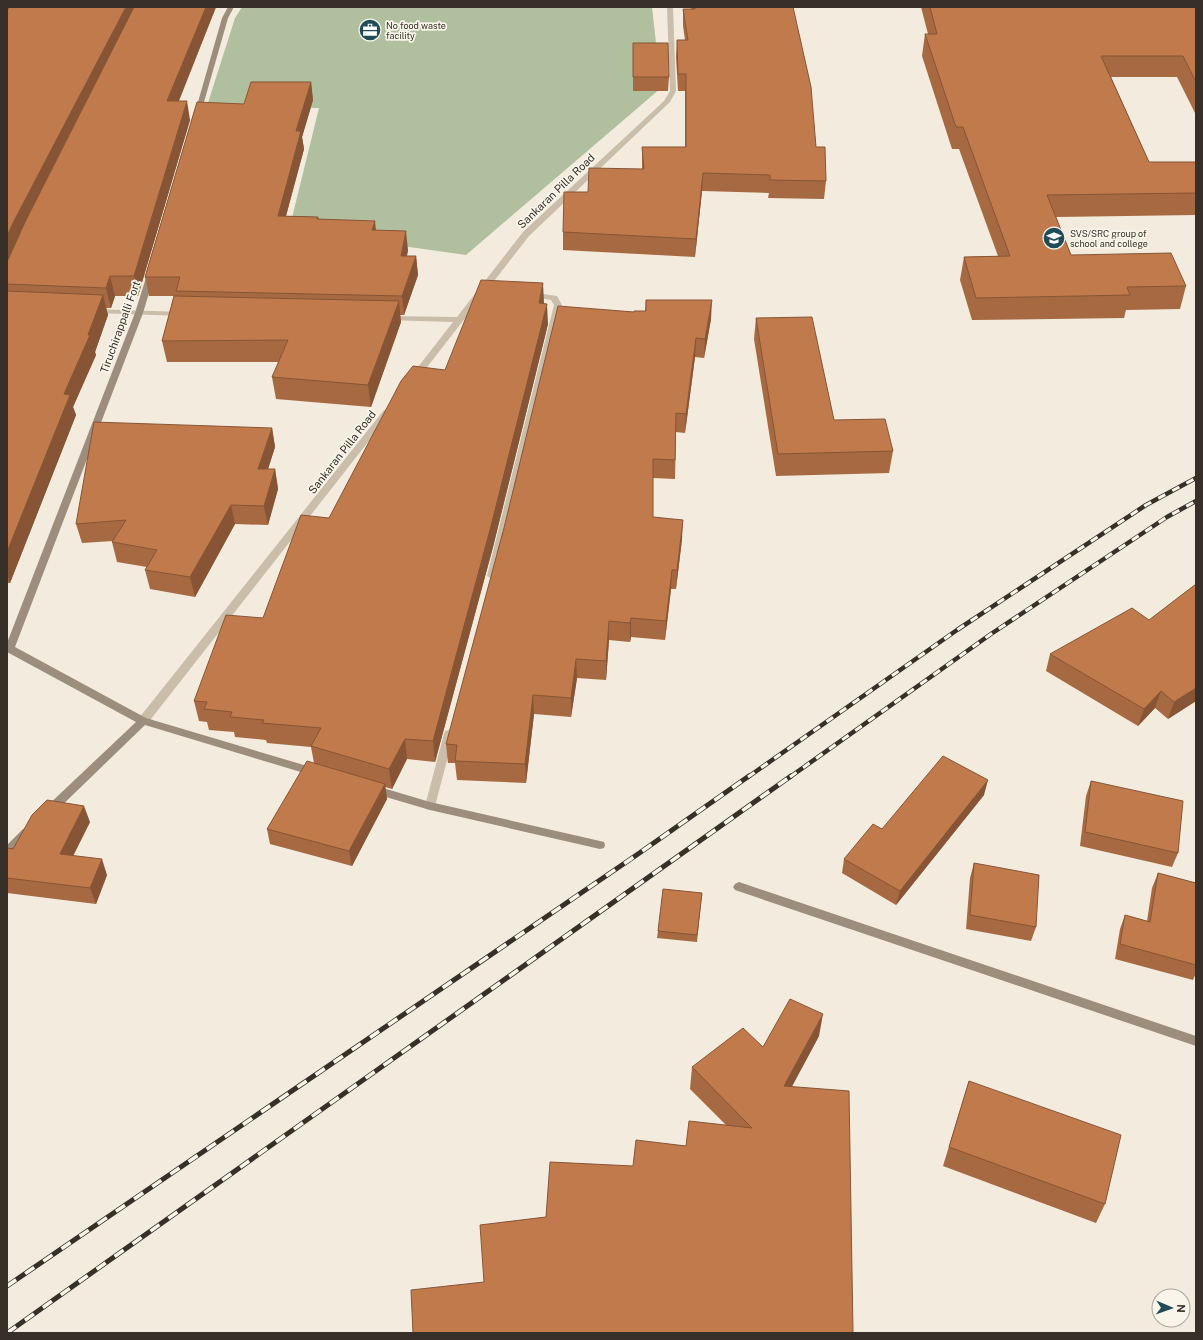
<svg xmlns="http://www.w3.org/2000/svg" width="1203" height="1340" font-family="'Public Sans',sans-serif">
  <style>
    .green { fill: #b0c09e }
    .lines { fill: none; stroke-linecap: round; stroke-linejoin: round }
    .street { fill: #cabdaa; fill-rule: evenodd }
    .secondary { fill: #9d8d7c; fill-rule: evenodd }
    .rail-far1-casing { stroke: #373029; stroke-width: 4.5 }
    .rail-casing { stroke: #373029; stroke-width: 5 }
    .rail-far1 { stroke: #f9f5ea; stroke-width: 3; stroke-dasharray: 8; stroke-linecap: butt }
    .rail { stroke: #f9f5ea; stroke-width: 3.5; stroke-dasharray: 11; stroke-linecap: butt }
    .wall { fill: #a66941 }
    .shaded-wall { fill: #875535 }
    .building { fill: #c17a4c; stroke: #875535 }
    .labels { text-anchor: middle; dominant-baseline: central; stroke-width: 3.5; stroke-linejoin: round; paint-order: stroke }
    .far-poi-label { font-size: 9px; fill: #373029; stroke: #f9f5ea; text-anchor: start }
    .street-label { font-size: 11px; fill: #373029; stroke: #f9f5ea }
  </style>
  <rect width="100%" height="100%" fill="#f2ebde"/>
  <path class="green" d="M242,7H652L661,88L466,255L289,230L319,108L207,106L235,18Z"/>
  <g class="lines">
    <g class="street">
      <path d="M667,7H673L676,91L670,102L529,236L417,380H411L410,378L411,376L453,322L387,320L383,318L387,316L457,317L523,232L664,101L670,91Z"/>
      <path d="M528,292L557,296L562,305L497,576L492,579L487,576L554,305L551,300L528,296Z"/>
      <path d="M92,309L183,312L187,314L183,316L95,313H92Z"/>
      <path d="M387,409L391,412L390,414L147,724H139L138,721L139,718L384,410Z"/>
      <path d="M449,730L453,731L454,734L435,806L434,809L430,810L426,809L425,806L444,734L445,731Z"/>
    </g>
    <g class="secondary">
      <path d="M228,7H234L228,18L200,116L195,117L194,116L222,18Z"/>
      <path d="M148,271H154L155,273L143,313L15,647L146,718L314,768L318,769L319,772L318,775L314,776L145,725L53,814L49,815L45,814L44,811L45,808L136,722L7,652V643L135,313Z"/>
      <path d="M373,785L430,802L600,841L604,842L605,845L604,848L600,849L430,810L369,792L368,789L369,786Z"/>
      <path d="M27,828L31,829L32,832L31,835L11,855L7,856V845L23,829Z"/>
      <path d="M739,882L1196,1036V1046L735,890L733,887L735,884Z"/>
    </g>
    <g class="rail-far1-casing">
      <g id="rail-far1">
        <path d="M748,777L957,630L1146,505L1196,478"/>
        <path d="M790,777L991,634L1167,517L1196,501"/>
      </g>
    </g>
    <g class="rail-casing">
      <g id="rail">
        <path d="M7,1286L638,854L749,776"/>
        <path d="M7,1333L791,776"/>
      </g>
    </g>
    <use href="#rail-far1" class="rail-far1"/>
    <use href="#rail" class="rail"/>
  </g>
  <g class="wall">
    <path d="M7,7H216L179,101L190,120L138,296H115L111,308H106L108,315L95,352L96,355L73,407L76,415L10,583H7Z"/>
    <path d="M691,7H791L816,147L826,181L824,199L768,198L769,193L702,191L695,257L563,250V232L588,192L642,169V147H685V91H678L676,57L677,40H685L683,26V9H691Z"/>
    <path d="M921,7H1195L1196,8V115L1177,77H1111L1149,162H1196V215L1056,217L1071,255L1186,286L1180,309L1126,310L1124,318L972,320L960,280L964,257L998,256L959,149H952L922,56L925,34H928Z"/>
    <path d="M633,43L669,77L668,91H633Z"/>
    <path d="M311,82L313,100L302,137L304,149L286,216L318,217L319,219L376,230L408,250L407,256H416L418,275L404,315H400L401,322L371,407L276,399L272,377L279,362H167L162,341L174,296H149L145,277Z"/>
    <path d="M646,300L711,319L704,358L695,357L685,433L676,432L675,479L653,478V517L682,539L676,589H671L665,640L631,637L630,642L609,640L606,680L577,678L571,717L534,714L526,783L457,780L455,763H448L446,744L634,312L645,311Z"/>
    <path d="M543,304L548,324L493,547L435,762L407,759L392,789L385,787L387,799L352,866L270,844L267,829L314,763L311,747L267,743L266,740L235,737L234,732L209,730L207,722L199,721L194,701L263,618L329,518L445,370Z"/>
    <path d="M756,318L834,420L893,451L889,473L776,476L754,339Z"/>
    <path d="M272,428L275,447L268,469H275L278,489L268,525L235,524L195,597L150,589L145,570L147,567L117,562L112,542L113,541L82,543L76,524Z"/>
    <path d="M1149,620L1196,701L1168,719L1155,708L1138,726L1046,671L1050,654Z"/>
    <path d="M1091,781L1178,853L1172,867L1080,846L1086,796Z"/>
    <path d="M984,795L896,905L842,873L844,859L882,829Z"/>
    <path d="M90,822L73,856L107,875L96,904L7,893V848L13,849Z"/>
    <path d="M974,863L1036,927L1031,941L966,929L970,878Z"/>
    <path d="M1158,873L1196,883V973L1193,980L1115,959L1120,929L1125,915L1147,921L1152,888Z"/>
    <path d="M702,893L697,942L657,938L658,931Z"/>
    <path d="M819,1036L792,1086L853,1333L484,1282L546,1217L633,1166L686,1146L726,1125L690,1089L692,1067L763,1047Z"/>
    <path d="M969,1081L1105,1204L1096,1223L943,1166Z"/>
  </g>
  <g class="shaded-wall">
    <path d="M126,7H139L7,270V236L14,221Z"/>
    <path d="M206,7H216L171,120L167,101Z"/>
    <path d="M311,82L313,100L302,137L304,149L281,234L278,216L296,131Z"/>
    <path d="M187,101L190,120L138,296L134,276Z"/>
    <path d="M703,173L702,191L695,257L696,239Z"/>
    <path d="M375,221L377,240L372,230Z"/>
    <path d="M406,231L408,250L403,275L401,256Z"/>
    <path d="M416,256L418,275L404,315L402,296Z"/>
    <path d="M110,276L115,296L111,308L106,288Z"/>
    <path d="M543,283L544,303L540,324L539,303Z"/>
    <path d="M103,295L108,315L95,352L96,355L73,407L76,415L10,583L7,574V552L64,394L88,335Z"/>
    <path d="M712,300L711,319L704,358L705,339Z"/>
    <path d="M399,301L401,322L371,407L368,385Z"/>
    <path d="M547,304L548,324L493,547L435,762L433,741Z"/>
    <path d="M696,338L695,357L685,433L686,414Z"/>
    <path d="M272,428L275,447L262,488L258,469Z"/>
    <path d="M275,469L278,489L268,525L264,506Z"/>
    <path d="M231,505L235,524L195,597L190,577Z"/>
    <path d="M683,520L682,539L676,589L677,570Z"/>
    <path d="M672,570L671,589L665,640L666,621Z"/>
    <path d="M631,618V637L630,642V623Z"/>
    <path d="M609,621V640L606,680V661Z"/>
    <path d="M576,659L577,678L571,717V698Z"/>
    <path d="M1196,688V701L1168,719L1174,702Z"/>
    <path d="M1161,691L1155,708L1138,726L1144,709Z"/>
    <path d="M533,695L534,714L526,783L525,764Z"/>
    <path d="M405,739L407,759L392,789L389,769Z"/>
    <path d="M988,780L984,795L896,905L900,891Z"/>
    <path d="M385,784L387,799L352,866L349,851Z"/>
    <path d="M84,806L90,822L66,870L60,854Z"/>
    <path d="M102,859L107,875L96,904L90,888Z"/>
    <path d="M823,1014L819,1036L781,1107L784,1086Z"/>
  </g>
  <g class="building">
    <path d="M9,7H126L14,221L7,236V11Z"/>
    <path d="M134,7H206L167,101H187L134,276H110L106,288L7,284V262L25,222Z"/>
    <path d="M695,7H793L811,87L816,147H825L826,181L770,180V175L703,173L696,239L563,232L564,192H588L589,168L644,169L642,147H686V74H678L677,40H688L683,9H695Z"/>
    <path d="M930,7H1195L1196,8V82L1183,56H1101L1149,162H1196V193L1047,195L1071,255L1171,253L1186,286L1127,287L1130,295L976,298L964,257L1010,256L963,127H956L925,34H937Z"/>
    <path d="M633,43H668L669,77H633Z"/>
    <path d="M251,82H311L296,131H301L278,216L318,217L317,219L375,221L372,230L406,231L401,256H416L402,296L176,291L180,277H145L197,102L244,104Z"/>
    <path d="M481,280L543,283L539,303L547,304L491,526L433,741L405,739L389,769L311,746L321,728L262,723L264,720L230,717L232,712L204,709L207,702L194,701L226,615L263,618L301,515L329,518L401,381L413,366L445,370Z"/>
    <path d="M7,291L103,295L88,335H90L64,394L70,395L7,552Z"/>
    <path d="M174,296L399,301L368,385L272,377L288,340L162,341Z"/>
    <path d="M646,300H712L705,339L696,338L686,414L676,413L675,460L653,459V517L683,520L677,570H672L666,621L631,618L630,623L609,621L606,661L576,659L571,698L533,695L525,764L455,761L457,745L446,744L504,528L558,306L634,312V311H646Z"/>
    <path d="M812,317L834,420L885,419L893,451L778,454L756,318Z"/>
    <path d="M94,422L272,428L258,469H275L264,506L231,505L190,577L145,570L157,550L112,542L126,520L76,524Z"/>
    <path d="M1196,584V688L1174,702L1161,691L1144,709L1050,654L1132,608L1149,620Z"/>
    <path d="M943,756L988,780L900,891L844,859L873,824L882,829Z"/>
    <path d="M307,761L385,784L349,851L267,829Z"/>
    <path d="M1091,781L1183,801L1178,853L1085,832Z"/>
    <path d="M47,800L84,806L60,854L102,859L90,888L7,878V848L13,849L32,815Z"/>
    <path d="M974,863L1039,875L1036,927L970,915Z"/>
    <path d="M1158,873L1196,883V965L1120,944L1125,915L1150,922Z"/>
    <path d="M663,889L702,893L697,935L658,931Z"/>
    <path d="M790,999L823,1014L784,1086L849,1091L853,1333H413L411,1290L484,1282L480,1225L546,1217L550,1162L633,1166L636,1140L686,1146L689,1121L752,1128L692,1067L743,1028L763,1047Z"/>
    <path d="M969,1081L1121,1135L1105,1204L949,1147Z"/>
  </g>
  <defs>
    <g id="office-disc" transform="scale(1.15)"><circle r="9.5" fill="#204c57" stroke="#f9f5ea"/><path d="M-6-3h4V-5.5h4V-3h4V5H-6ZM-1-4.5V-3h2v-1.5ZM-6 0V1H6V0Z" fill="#fff"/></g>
    <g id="university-disc" transform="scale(1.15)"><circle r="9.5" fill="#204c57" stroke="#f9f5ea"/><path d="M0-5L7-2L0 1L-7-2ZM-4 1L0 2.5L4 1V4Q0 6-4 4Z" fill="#fff"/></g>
  </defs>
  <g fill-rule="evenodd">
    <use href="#office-disc" x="370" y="30"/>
    <use href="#university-disc" x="1054" y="238"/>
  </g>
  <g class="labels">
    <g class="far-poi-label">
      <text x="386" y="25">No food waste<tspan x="386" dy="10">facility</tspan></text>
      <text x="1070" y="233">SVS/SRC group of<tspan x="1070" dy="10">school and college</tspan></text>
    </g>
    <g class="street-label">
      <text transform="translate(556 191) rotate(-44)">Sankaran Pilla Road</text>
      <text transform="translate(120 327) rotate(-70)">Tiruchirappalli Fort</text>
      <text transform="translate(342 452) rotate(-52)">Sankaran Pilla Road</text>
    </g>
  </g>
  <rect width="1203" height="1340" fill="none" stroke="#373029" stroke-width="16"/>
  <g transform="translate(1171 1308) rotate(92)"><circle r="19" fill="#f9f5ea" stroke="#aba69d"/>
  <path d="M0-3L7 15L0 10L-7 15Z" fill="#204c57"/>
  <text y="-6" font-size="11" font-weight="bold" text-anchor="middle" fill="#373029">N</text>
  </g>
</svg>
